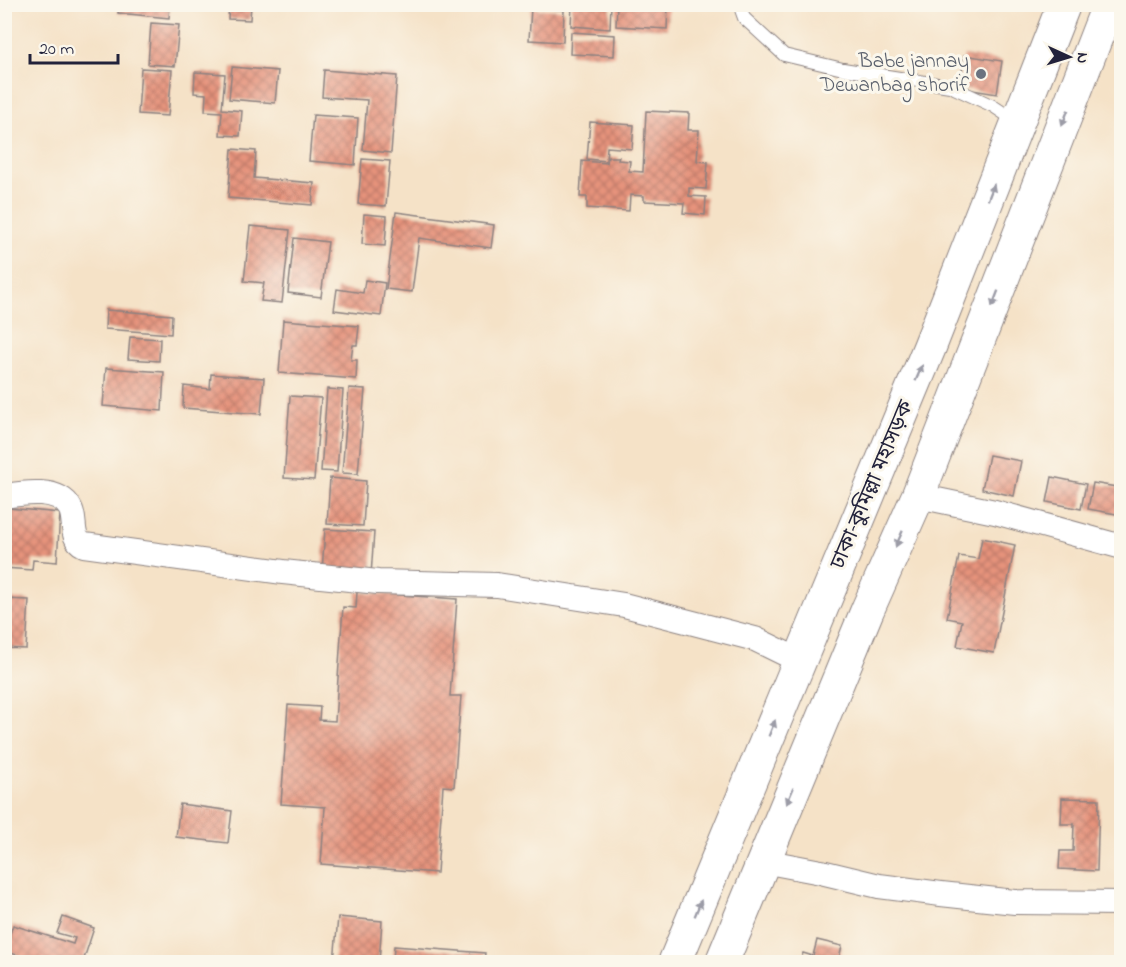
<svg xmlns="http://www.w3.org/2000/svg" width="1126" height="967" font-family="'Indie Flower','Noto Sans Bengali',sans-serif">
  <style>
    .building { fill: url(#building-cross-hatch) }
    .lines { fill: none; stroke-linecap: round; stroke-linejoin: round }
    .lane-casing { stroke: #8c8281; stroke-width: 14 }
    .street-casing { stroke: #8c8281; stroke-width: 26 }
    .highway-casing { stroke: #8c8281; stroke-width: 35 }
    .lane { stroke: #fff; stroke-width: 12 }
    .street { stroke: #fff; stroke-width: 24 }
    .highway { stroke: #fff; stroke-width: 33 }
    .oneway { fill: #9c9ca7 }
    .worship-dot { fill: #6b7280; stroke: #fbf7ec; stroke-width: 2 }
    .labels { text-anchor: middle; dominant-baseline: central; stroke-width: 6; stroke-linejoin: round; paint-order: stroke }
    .worship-label { font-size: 21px; fill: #5b616d; stroke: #fbf7ec; text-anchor: end }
    .street-label { font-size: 21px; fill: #22223b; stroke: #fbf7ec }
  </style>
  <defs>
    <pattern id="building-cross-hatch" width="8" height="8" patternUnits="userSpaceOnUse" patternTransform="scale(1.5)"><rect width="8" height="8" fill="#e6937c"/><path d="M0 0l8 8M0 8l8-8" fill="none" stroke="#ba7867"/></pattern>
  </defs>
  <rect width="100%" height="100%" fill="#fbf7ec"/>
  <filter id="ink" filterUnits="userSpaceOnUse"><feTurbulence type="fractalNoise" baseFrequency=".0167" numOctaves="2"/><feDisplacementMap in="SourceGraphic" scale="12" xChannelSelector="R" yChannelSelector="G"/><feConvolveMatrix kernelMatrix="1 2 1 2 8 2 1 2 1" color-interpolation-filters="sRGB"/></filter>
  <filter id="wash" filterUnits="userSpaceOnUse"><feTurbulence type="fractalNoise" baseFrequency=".008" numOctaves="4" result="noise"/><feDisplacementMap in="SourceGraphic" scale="24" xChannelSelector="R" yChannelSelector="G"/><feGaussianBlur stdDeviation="1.35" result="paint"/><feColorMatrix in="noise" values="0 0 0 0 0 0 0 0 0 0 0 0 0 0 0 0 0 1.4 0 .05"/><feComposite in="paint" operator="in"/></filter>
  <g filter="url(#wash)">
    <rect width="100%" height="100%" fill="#f5e2c7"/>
    <g id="blocks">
      <g class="building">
        <path d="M119,4H170L169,18L118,13Z"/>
        <path d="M229,4H251L250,20L228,19Z"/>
        <path d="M572,4H611L610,29L571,26Z"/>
        <path d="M617,4H668L667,29L616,26Z"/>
        <path d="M531,8L564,10L563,42L529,40Z"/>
        <path d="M151,23L179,25L175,66L148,64Z"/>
        <path d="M571,32L615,35L614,56L570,54Z"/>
        <path d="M964,55L1002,61L997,94L960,88Z"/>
        <path d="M232,67L278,71L275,103L229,99Z"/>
        <path d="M141,68L172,70L168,116L138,114Z"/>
        <path d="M324,70L397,76L391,153L363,150L367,100L322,97Z"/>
        <path d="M195,72L225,74L222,109L242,111L240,136L220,135L222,112L205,111L206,94L194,93Z"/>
        <path d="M646,111L689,113L688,130H699L697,161L708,162L706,189L689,188V196L706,197L705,215L683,213L684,203L644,201V196L630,195L629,211L587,208V197H580L582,161L607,163L608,157H619L618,160L630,161L629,171L643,172Z"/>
        <path d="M313,115L358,118L355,165L309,161Z"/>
        <path d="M590,122L634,125L632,149L607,147L606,161L587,159Z"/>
        <path d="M232,149L256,151L254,178L314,183L312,205L228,198Z"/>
        <path d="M362,159L390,161L386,206L358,204Z"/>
        <path d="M396,212L494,225L491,248L419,238L412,292L386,289Z"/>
        <path d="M364,214L387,216L385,246L362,244Z"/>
        <path d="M250,226L290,230L282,303L261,301L264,283L244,281Z"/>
        <path d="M294,238L328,242L321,297L288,293Z"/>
        <path d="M365,280L385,283L381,316L334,310L337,289L363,293Z"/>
        <path d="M106,310L172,315L171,334L105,329Z"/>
        <path d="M283,320L359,326L357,345H353L351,360H357L356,379L279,373Z"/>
        <path d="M130,337L160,339L159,361L128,359Z"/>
        <path d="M106,368L164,372L162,411L103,406Z"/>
        <path d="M211,374L264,378L261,414L183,408L184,386L210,389Z"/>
        <path d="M349,388L365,389L358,474L342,473Z"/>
        <path d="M327,389L343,390L337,472L321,471Z"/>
        <path d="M290,396L321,398L314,480L284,478Z"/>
        <path d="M989,455L1021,461L1014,496L982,489Z"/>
        <path d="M1052,477L1086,484L1081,509L1047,502Z"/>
        <path d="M330,478L366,481L363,526L327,524Z"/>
        <path d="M1093,483L1122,488V515L1088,509Z"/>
        <path d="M8,508L60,513L57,562L33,560L32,570L4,568Z"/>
        <path d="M325,529L374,532L371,575L322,571Z"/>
        <path d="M982,538L1015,545L994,653L957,646L962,621L947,618L959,556L978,559Z"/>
        <path d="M357,592L457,599L450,696H461L454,787L443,786L437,873L321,864L325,807L281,804L288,705L320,707L319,720L335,721L343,607L356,608Z"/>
        <path d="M4,599L29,600L26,649L4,648Z"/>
        <path d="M1062,798L1099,799L1097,871L1059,869L1060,851H1073L1074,824H1061Z"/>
        <path d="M180,804L232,811L228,843L176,837Z"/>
        <path d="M63,917L94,928L83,962H40L4,951L13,925L73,944L75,938L57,933Z"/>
        <path d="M338,917L382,921L379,962H334Z"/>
        <path d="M817,940L842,946L838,962H800L803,953L813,956Z"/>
        <path d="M394,946L485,953L484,962H393Z"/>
      </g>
    </g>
  </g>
  <g filter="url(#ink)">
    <use href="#blocks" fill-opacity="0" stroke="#8c8281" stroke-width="1.5"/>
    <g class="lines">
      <g class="lane-casing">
        <path id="lane" d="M739,4L744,18L784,55L843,69L950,86L993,106L1017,122"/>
      </g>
      <g class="street-casing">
        <g id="street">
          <path d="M4,496C23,493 59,487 70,508C77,520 69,538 84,545L283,572L378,582L497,585L624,605L755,639L800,661"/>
          <path d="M918,496L995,512L1122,547"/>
          <path d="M763,861L821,872L879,886L941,894L1015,902L1122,903"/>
        </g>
      </g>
      <g class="highway-casing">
        <g id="highway">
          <path d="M675,962L930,346L1064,4"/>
          <path d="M722,962L867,611L918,496L1109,4"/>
        </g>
      </g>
      <use href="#lane" class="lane"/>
      <use href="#street" class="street"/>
      <use href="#highway" class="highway"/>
    </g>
    <defs><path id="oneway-solid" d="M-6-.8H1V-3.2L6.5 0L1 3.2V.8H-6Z" transform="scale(1.5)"/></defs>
    <g class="oneway">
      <use href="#oneway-solid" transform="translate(1065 118) rotate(111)"/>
      <use href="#oneway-solid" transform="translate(991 192) rotate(-69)"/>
      <use href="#oneway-solid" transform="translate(995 299) rotate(111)"/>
      <use href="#oneway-solid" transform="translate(919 373) rotate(-67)"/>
      <use href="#oneway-solid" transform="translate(899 539) rotate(114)"/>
      <use href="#oneway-solid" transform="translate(772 728) rotate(-68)"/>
      <use href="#oneway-solid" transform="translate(790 796) rotate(113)"/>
      <use href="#oneway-solid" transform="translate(698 908) rotate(-68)"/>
    </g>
  </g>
  <circle class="worship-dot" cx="981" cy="74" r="6"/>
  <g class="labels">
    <g class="worship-label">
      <text x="969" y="62">Babe jannay<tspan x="969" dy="24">Dewanbag shorif</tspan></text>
    </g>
    <g class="street-label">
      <text transform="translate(873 485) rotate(-67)">ঢাকা–কুমিল্লা মহাসড়ক</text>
    </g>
  </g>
  <rect width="1126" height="967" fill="none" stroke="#fbf7ec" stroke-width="24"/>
  <g transform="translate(1069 57) rotate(94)" stroke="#fbf7ec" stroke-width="4.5" paint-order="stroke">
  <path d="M0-4.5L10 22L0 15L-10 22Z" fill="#22223b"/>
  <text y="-9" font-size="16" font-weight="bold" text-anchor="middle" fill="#22223b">N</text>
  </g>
  <path d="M30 54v9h88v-9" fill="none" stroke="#22223b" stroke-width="3"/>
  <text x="39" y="54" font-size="18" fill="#22223b" stroke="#fbf7ec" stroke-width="4.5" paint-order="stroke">20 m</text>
</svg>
